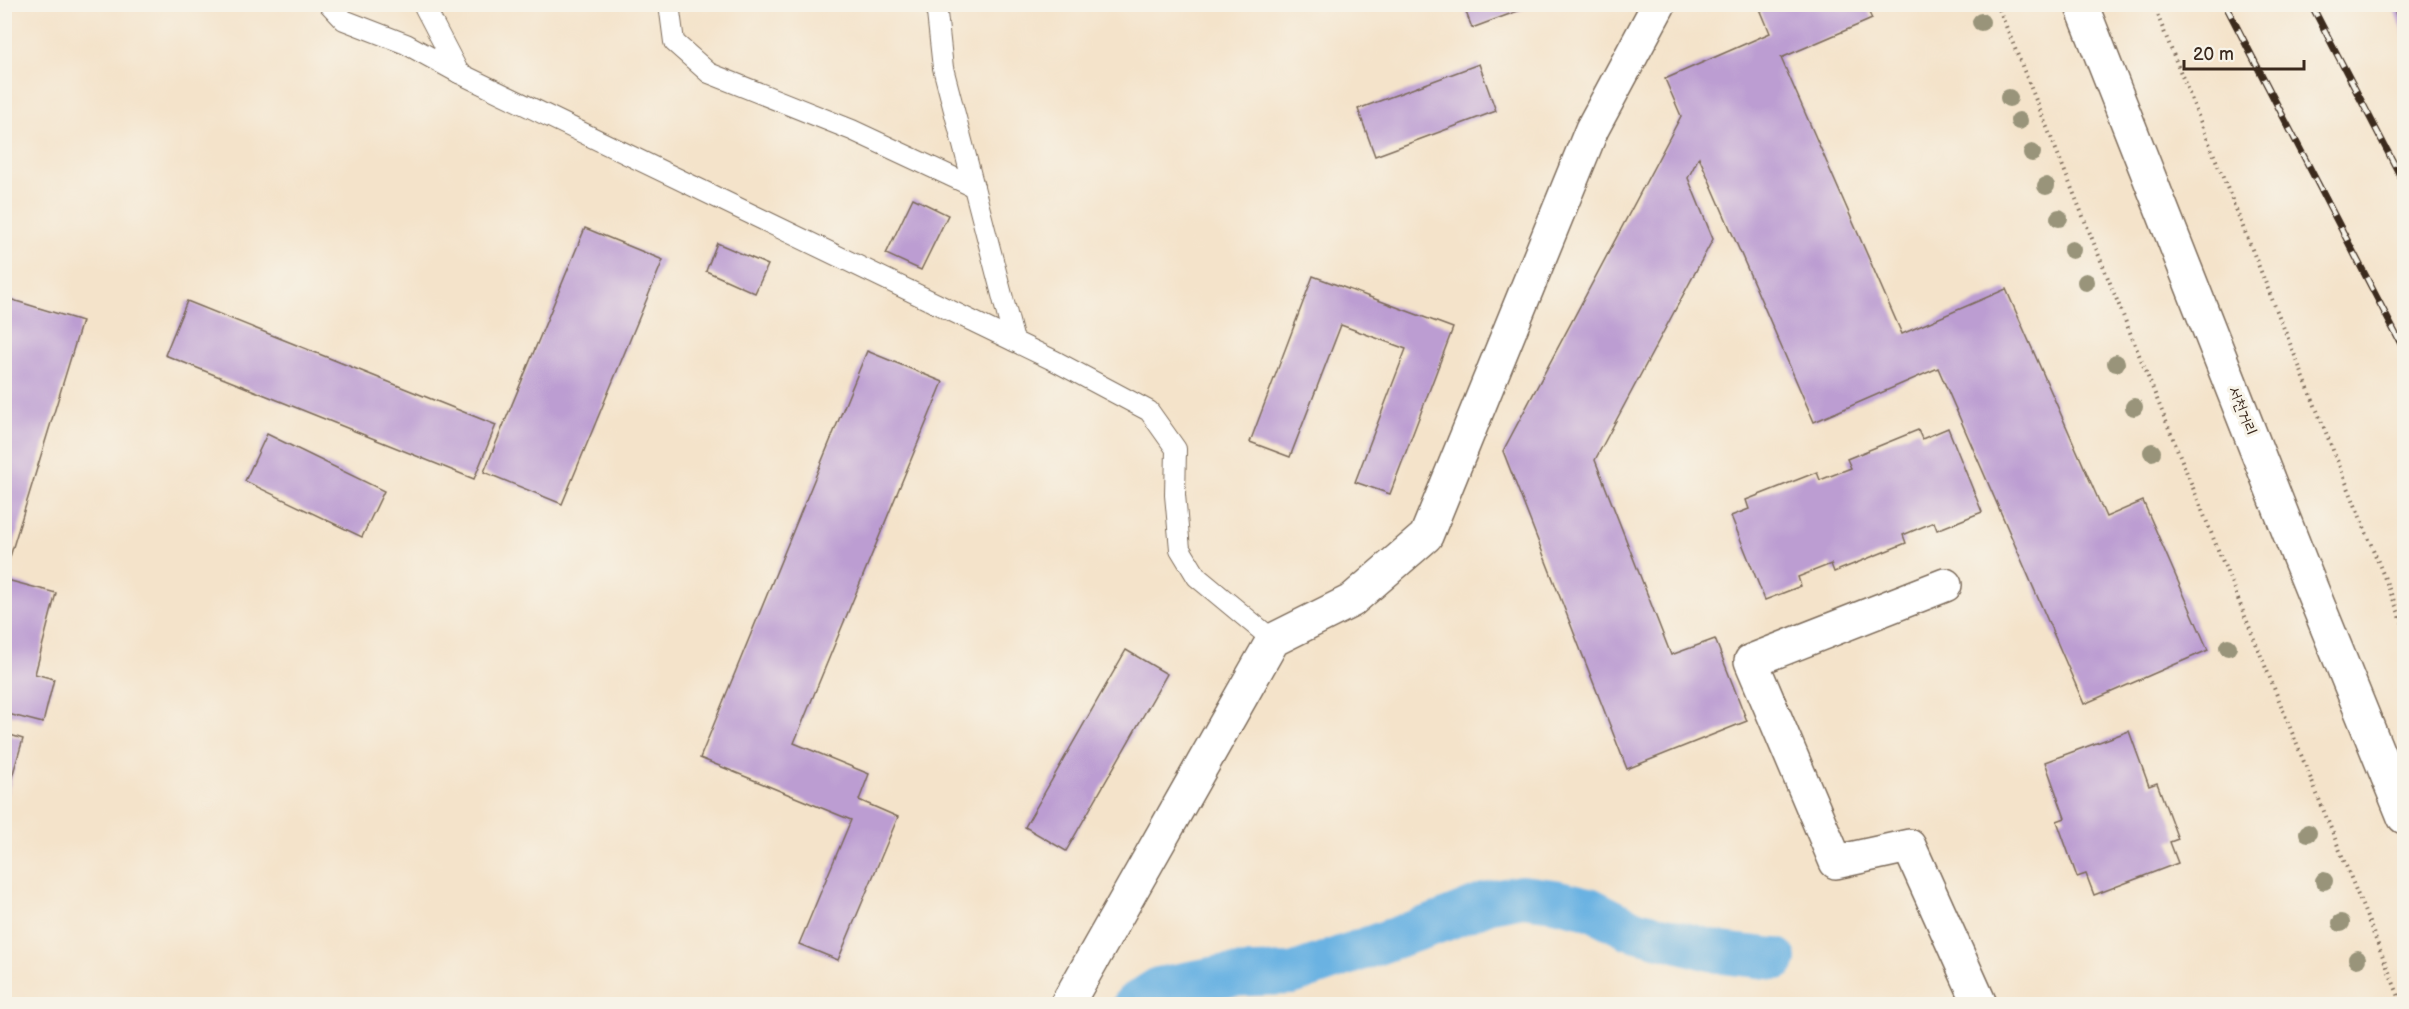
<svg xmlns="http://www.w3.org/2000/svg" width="2409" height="1009" font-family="'Balsamiq Sans','Poor Story',sans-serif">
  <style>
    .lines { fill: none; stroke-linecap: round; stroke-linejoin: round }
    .canal { stroke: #6bb2e2; stroke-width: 42 }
    .building { fill: #bc9dd2 }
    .service-casing { stroke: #7c6b5a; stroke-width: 22 }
    .minor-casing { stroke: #7c6b5a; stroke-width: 36 }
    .primary-casing { stroke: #7c6b5a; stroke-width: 36 }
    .path { stroke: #7c6b5a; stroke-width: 4; stroke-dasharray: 1.5 4.5; stroke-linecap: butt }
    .service { stroke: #fff; stroke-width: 20 }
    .minor { stroke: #fff; stroke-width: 33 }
    .primary { stroke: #fff; stroke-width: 33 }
    .rail-casing { stroke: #3b2a1e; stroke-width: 7 }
    .rail { stroke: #f7f3e8; stroke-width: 4.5; stroke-dasharray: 14; stroke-linecap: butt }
    .tree { fill: #99947a }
    .labels { text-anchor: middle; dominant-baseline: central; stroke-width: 6; stroke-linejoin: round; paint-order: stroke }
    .street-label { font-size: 16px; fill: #3b2a1e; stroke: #f7f3e8 }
  </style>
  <rect width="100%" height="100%" fill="#f7f3e8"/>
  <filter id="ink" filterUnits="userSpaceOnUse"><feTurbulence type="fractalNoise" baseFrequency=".0167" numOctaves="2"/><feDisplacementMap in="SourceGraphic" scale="12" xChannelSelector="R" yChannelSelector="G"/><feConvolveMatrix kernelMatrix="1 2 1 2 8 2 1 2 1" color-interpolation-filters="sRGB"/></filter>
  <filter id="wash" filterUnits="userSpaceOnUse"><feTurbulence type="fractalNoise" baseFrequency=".008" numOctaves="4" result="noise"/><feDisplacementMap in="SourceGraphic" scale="24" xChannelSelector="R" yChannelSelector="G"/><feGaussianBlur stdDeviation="1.35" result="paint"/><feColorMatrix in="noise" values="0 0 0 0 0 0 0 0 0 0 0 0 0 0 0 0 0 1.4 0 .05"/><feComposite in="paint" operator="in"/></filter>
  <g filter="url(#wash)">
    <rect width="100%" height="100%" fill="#f4e3ca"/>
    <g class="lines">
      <path class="canal" d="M1134,1004L1159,988L1223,976L1292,974L1443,921L1490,902L1522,896L1554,900L1589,908L1630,929L1722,953L1776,959"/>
    </g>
    <g id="blocks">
      <g class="building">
        <path d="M1463,4H1534V5L1472,28Z"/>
        <path d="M1758,4H1865L1872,19L1781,58L1902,334L2006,289L2106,517L2143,501L2208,650L2084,704L1938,368L1814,422L1699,157L1688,178L1713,239L1595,460L1671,655L1715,639L1747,721L1627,769L1503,451L1681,116L1665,79L1770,33Z"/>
        <path d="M2392,4H2404V36Z"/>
        <path d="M1479,64L1496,111L1375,156L1358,109Z"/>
        <path d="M913,198L948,215L921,270L886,254Z"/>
        <path d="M585,228L663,260L562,504L484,472Z"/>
        <path d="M717,243L768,265L755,293L706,271Z"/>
        <path d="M1313,276L1453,328L1390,494L1355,482L1406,349L1341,325L1290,457L1250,442Z"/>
        <path d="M6,298L82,321L6,570L4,569V304Z"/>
        <path d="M187,301L496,425L474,479L165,355Z"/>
        <path d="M867,351L943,382L794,743L869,774L859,800L898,817L838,960L799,944L851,820L700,758Z"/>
        <path d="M1948,428L1982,512L1937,530L1934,522L1903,535L1906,543L1834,572L1831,564L1798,577L1801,586L1765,600L1731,516L1749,509L1746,500L1817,472L1820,480L1851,468L1847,459L1918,430L1922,439Z"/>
        <path d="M267,434L384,491L362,537L245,481Z"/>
        <path d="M7,580L56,593L35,674L54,679L43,723L4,713V589Z"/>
        <path d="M1126,650L1167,674L1066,851L1025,827Z"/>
        <path d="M2129,731L2149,786L2157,783L2178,839L2170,842L2178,863L2094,895L2086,874L2077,877L2057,821L2065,818L2045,762Z"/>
        <path d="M4,733L23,739L5,801H4Z"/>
      </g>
    </g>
  </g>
  <g filter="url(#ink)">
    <use href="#blocks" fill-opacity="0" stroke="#7c6b5a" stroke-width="1.5"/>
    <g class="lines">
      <g class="service-casing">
        <g id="service">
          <path d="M329,4L344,20L406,44L459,73L1055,361L1149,411L1176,449L1175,495L1180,549L1197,577L1273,640"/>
          <path d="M423,4L459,73"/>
          <path d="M669,4L674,42L709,73L852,130L974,187"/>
          <path d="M936,4L943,68L1014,341"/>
        </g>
      </g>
      <g class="minor-casing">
        <g id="minor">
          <path d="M1945,585L1751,661L1836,862L1909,846L1980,1004"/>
          <path d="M1067,1004L1273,640L1351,601L1426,536L1592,129L1659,4"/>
        </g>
      </g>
      <g class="primary-casing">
        <path id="primary" d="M2081,4L2301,563L2404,817"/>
      </g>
      <g class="path">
        <path d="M1997,4L2402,1004"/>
        <path d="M2153,4L2404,626"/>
      </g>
      <use href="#service" class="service"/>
      <use href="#minor" class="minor"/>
      <use href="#primary" class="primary"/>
      <g class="rail-casing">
        <g id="rail">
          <path d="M2225,4L2404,350"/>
          <path d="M2311,4L2404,183"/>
        </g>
      </g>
      <use href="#rail" class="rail"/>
    </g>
    <g class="tree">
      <circle cx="1981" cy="22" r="9"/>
      <circle cx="2009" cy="98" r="9"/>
      <circle cx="2019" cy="121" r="9"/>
      <circle cx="2032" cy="153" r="9"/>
      <circle cx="2046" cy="186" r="9"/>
      <circle cx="2059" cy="218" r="9"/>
      <circle cx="2072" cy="250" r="9"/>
      <circle cx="2086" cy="282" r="9"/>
      <circle cx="2116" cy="363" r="9"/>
      <circle cx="2134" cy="407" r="9"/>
      <circle cx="2152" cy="452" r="9"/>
      <circle cx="2228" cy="647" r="9"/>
      <circle cx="2308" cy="833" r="9"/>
      <circle cx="2324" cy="881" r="9"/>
      <circle cx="2341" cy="923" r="9"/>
      <circle cx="2357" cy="959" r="9"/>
    </g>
  </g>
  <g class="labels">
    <g class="street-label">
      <text transform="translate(2242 411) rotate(68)">서천거리</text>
    </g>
  </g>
  <rect width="2409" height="1009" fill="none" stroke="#f7f3e8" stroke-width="24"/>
  <path d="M2184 60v9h120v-9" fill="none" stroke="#3b2a1e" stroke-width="3"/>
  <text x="2193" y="60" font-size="18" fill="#3b2a1e" stroke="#f7f3e8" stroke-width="4.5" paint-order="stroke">20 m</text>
</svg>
